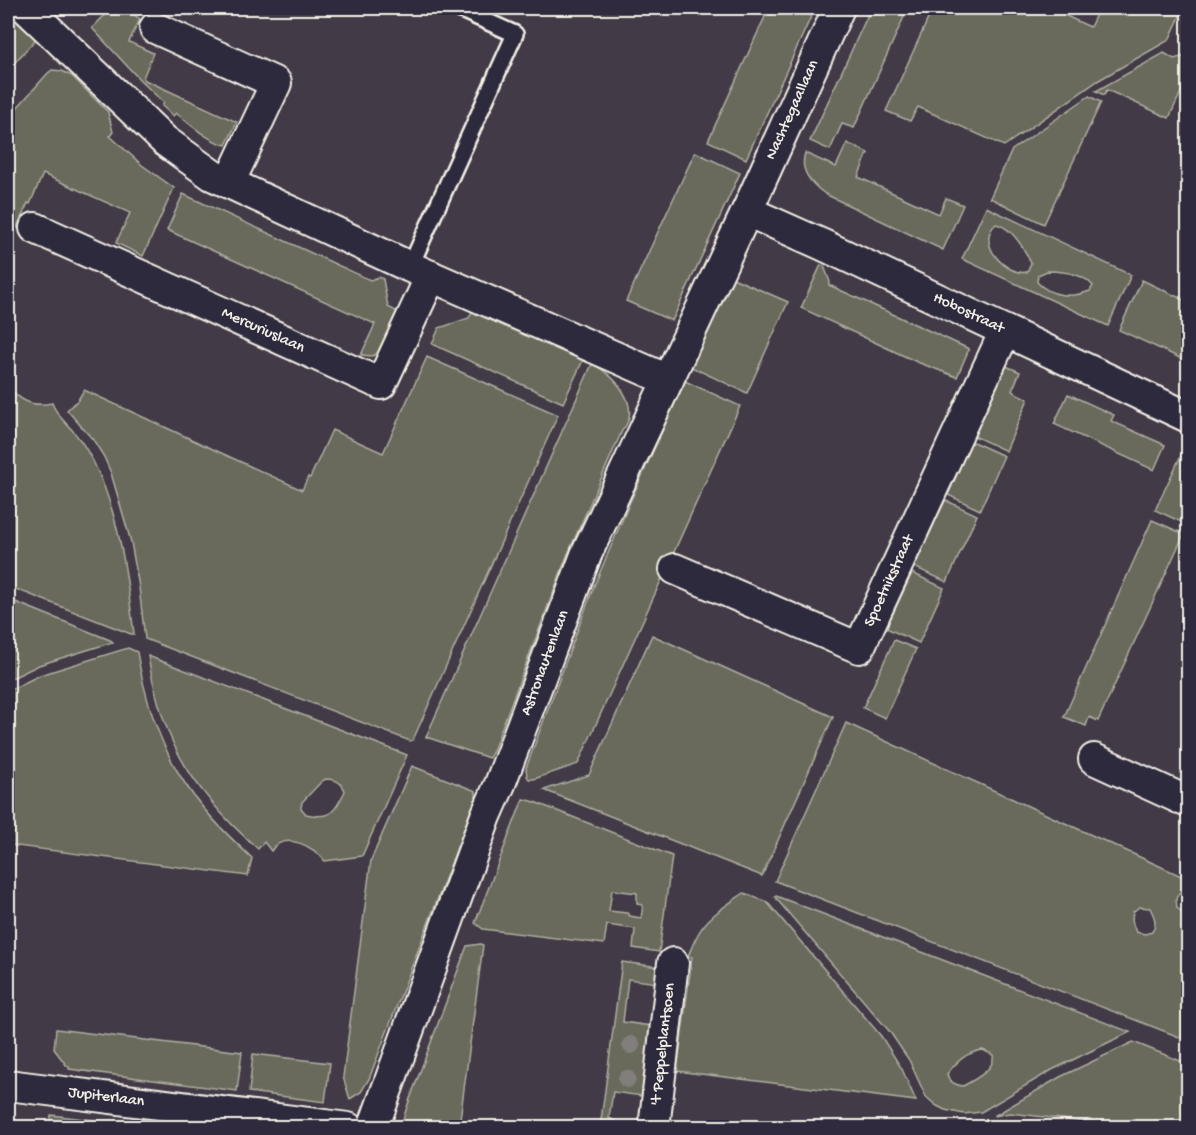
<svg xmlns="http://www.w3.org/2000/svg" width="1196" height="1135" font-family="'Gochi Hand',sans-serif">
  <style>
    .green { fill: #6a6b5c; stroke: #afaea2; stroke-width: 1.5; fill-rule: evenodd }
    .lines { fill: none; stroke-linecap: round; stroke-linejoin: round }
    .lane-casing { stroke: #f4f1e8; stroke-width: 20 }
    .street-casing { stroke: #f4f1e8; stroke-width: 34 }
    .lane { stroke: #2f2a3d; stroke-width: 15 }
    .street { stroke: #2f2a3d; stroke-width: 30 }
    .tree { fill: #827e7c }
    .labels { text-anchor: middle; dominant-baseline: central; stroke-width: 4.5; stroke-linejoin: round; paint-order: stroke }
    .street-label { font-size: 16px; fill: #f4f1e8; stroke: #2f2a3d }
  </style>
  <rect width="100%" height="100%" fill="#423a46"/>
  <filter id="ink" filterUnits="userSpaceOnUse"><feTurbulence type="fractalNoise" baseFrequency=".0167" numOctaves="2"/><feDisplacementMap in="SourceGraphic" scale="12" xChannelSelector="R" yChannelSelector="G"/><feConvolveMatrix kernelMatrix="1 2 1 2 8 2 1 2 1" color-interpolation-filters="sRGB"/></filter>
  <g filter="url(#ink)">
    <g class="green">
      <path d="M112,8H124L140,19L129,42L153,53L143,78L145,80L237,122L226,145C209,142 190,124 176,113L173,116L162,106L164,103L140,80L92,28Z"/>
      <path d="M769,8H815L746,159L708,141Z"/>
      <path d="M871,8H908L854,128L842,124L830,150L810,141Z"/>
      <path d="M933,8H1049L1090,27L1099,8H1184L1169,40L1099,80L1004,146L918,107L910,121L886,111Z"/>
      <path d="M8,10L36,39L8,70Z"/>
      <path d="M1164,53L1174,59L1188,55V91L1183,88L1169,118L1107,90L1104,95L1096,91Z"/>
      <path d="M52,70L62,71L72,76L108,112L113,132L110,136L142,165L174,188L143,256L116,243L130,213L43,174L30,204L28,203L13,236L11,235L9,239L8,238V118L48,73Z"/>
      <path d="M1089,96L1101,102L1044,224L990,198L1012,150Z"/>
      <path d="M847,143L868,153L858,177L939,214L946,198L963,205L943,250L825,194C811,184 799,170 805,153L836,167Z"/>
      <path d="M695,152L740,173L672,321L626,301Z"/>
      <path d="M183,194L370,280L379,277L383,279L388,307L400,313L383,351L372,356L361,355L375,324L167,230Z"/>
      <path d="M986,207L1131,275L1108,326L962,259ZM996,224C1013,228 1024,248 1031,263L1027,272C1008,277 974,243 996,224ZM1047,271C1062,271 1083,273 1093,286L1090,291C1072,298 1051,297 1037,282L1038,275Z"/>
      <path d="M821,265L824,266L830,282L829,285L969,349L957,377L917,362L801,308Z"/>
      <path d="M733,278L788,302L747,393L691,367L727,286Z"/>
      <path d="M1142,280L1184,300L1188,291V346L1182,359L1119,330Z"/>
      <path d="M473,310L583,360L563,403L432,344L439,328L469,318Z"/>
      <path d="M427,357L558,415L413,740L410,741L145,639L139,587L131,542L111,473L104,457L94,441L67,410L78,400L84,390L302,490L308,477L310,478L332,430L383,453Z"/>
      <path d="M592,364C615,374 643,407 622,431L567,556L493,751L489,758L426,737Z"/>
      <path d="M1006,366L1020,372L1012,391L1028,399L1006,451L974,436Z"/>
      <path d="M685,381L740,406L578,764L534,779H529L527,776L526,768L594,586L630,502Z"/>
      <path d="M11,389C22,403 35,407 52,403C57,417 68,424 77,436C84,444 89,454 94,463C120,516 127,577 134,634H131L8,586V392Z"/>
      <path d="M1068,394L1114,415L1111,421L1165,445L1154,470L1054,424Z"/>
      <path d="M971,441L1004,456L980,510L948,495Z"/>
      <path d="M1185,447L1188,449V525L1155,510Z"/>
      <path d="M945,500L977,515L947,582L914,567Z"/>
      <path d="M1152,520L1184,534L1098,721L1089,717L1086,726L1064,717Z"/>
      <path d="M912,573L944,588L919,643L886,628Z"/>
      <path d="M8,599L110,640L113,642L39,665L8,680Z"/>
      <path d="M652,635L833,717L762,876L544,790L589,775Z"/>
      <path d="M894,640L916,649L885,718L863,708Z"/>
      <path d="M128,648L137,652C144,694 157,737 179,774C198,806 225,833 252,858L248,876L10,845L8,859V691L40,675Z"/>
      <path d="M148,656L407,755L362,856L325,861C314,846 284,831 271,851L264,842L258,849C225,820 193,785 174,745C161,717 153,686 148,656ZM326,779C335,779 342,782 345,791C335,812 330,820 306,814L301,808L302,802L322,781Z"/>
      <path d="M846,723L1188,879V888L1179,893L1176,899L1177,908L1188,916V1025L1182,1038L775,881ZM1139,907L1150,908C1154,916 1158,924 1152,932L1145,934L1136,932C1133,925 1131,920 1133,912Z"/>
      <path d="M412,766L476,791V798L369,1079L361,1092L350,1099L343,1077L371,860Z"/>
      <path d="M523,799L532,801L672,856L659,952L633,948L635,929L607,925L604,944L483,929L475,923ZM612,890L637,893V904L643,905L641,918L630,916L627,913L609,911Z"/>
      <path d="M744,893L767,902L881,1036L902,1069L916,1101L677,1071L692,957L688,956C691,949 694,941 698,934C708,916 727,905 744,893Z"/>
      <path d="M776,896L1130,1032L1052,1070L981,1112L964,1114L945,1110L937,1106L926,1097L909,1060L890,1032L785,909L775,897ZM983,1050L993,1055C996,1069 974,1080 963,1086C955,1085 949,1082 947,1074C957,1061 967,1052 983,1050Z"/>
      <path d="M480,944L483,945L459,1127H409L402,1122L408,1104L467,946Z"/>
      <path d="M622,962L659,967L657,983L628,979L623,1022L651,1026L642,1096L613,1092L609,1118L615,1121L614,1127L600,1128Z"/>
      <path d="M56,1029L242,1052L237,1091L69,1069V1066H67L54,1049Z"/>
      <path d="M1133,1042L1188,1064V1127H1129L1010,1113L994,1116L1060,1077Z"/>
      <path d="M253,1054L330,1063L325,1102L249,1092Z"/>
      <path d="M51,1115L152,1127H49Z"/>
    </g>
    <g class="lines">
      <g class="lane-casing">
        <path id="lane" d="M410,267L515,34L457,8"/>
      </g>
      <g class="street-casing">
        <g id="street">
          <path d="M26,8L165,141L212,175L410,267L668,380"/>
          <path d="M155,28L276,83L229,183"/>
          <path id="s1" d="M747,211L823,245L1188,417"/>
          <path id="s2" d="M35,228L381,384L431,276"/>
          <path id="s3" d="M675,569L859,648L1005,331"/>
          <path d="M1094,759L1188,802"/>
          <path id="s4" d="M8,1085L348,1128"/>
          <path id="s5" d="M373,1128L486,816L500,784L586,555L747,211L839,8"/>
          <path id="s6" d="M654,1128L673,963"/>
        </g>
      </g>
      <use href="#lane" class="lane"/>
      <use href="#street" class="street"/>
    </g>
    <g class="tree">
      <circle cx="631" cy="1045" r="9"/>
      <circle cx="627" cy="1079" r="9"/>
    </g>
  </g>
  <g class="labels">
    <g class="street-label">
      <text stroke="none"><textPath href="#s5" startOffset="1102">Nachtegaallaan</textPath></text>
      <text stroke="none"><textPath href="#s1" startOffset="244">Hobostraat</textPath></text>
      <text stroke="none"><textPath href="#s2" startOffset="250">Mercuriuslaan</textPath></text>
      <text stroke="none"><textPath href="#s3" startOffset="274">Spoetnikstraat</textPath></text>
      <text stroke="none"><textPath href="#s5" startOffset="496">Astronautenlaan</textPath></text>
      <text stroke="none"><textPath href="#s6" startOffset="84">'t Peppelplantsoen</textPath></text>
      <text stroke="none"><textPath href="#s4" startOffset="99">Jupiterlaan</textPath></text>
    </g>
  </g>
  <rect width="1196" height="1135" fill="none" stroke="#2f2a3d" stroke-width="30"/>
  <rect x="15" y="15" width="1166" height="1105" fill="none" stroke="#f4f1e8" stroke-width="2" filter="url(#ink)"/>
</svg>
